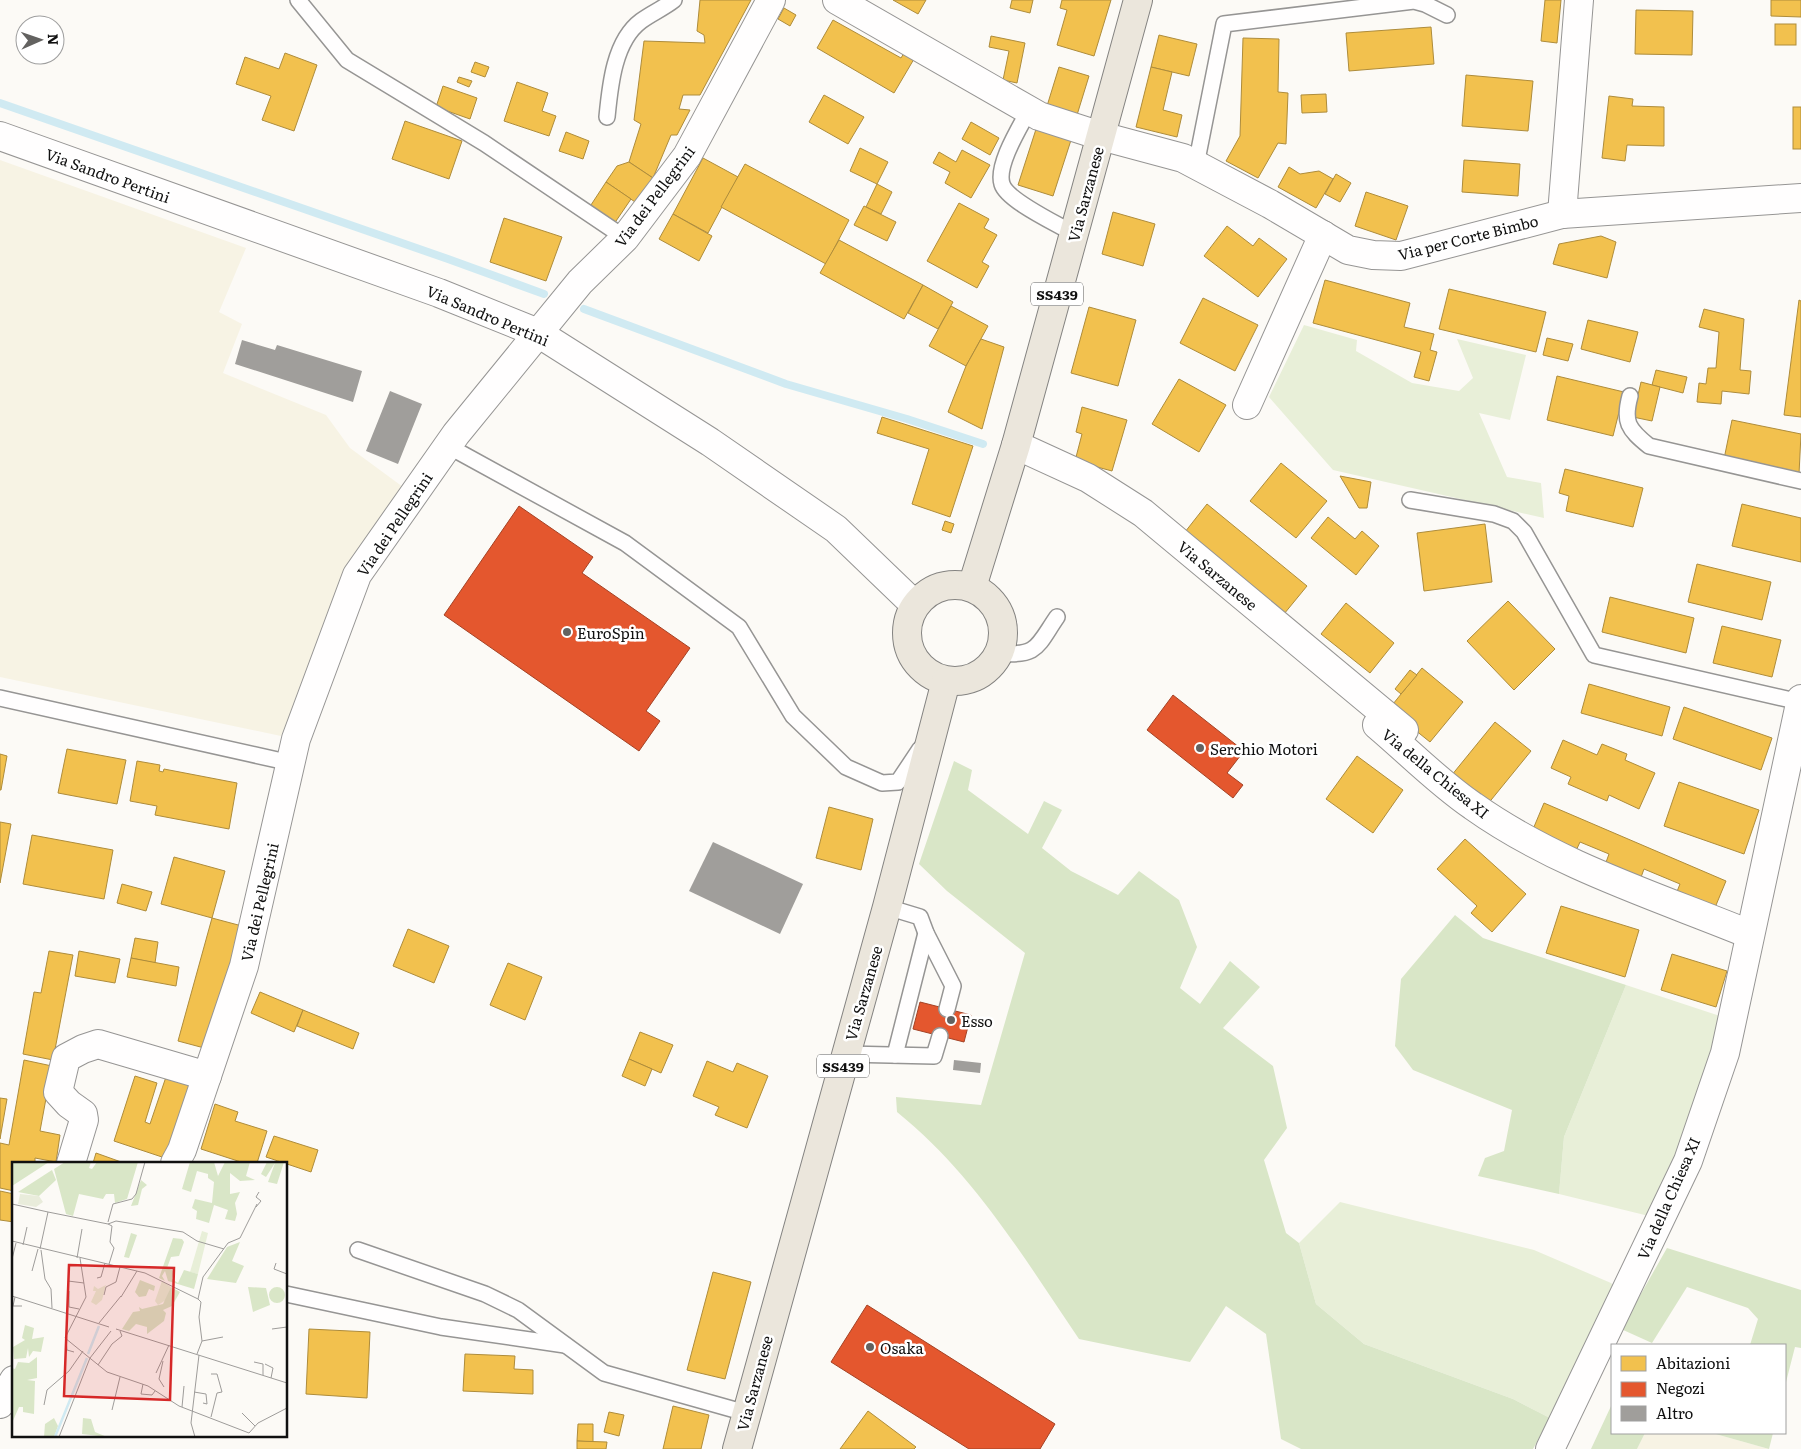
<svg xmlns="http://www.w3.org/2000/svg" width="1801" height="1449" font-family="Literata,serif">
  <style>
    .farmland { fill: #f7f3e4 }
    .green { fill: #e8efd8 }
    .forest { fill: #d9e6c7 }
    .homes { fill: #f2c14e; stroke: #ae8c3b }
    .shops { fill: #e4572e; stroke: #a44225 }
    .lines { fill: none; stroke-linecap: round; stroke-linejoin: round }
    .stream { stroke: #d0eaf2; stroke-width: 8 }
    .building { fill: #a09e9b }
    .service-casing { stroke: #969594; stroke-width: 18 }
    .minor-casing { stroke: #969594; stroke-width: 30 }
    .primary-casing { stroke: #848381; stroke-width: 30 }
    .service { stroke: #fffefe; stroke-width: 15 }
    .minor { stroke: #fffefe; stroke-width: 28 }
    .primary { stroke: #ebe6dc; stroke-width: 28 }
    .poi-dot { fill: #636260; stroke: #fff; stroke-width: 2 }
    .labels { text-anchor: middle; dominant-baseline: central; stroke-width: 5; stroke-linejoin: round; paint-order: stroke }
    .shield { fill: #fff; stroke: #585858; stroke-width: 1 }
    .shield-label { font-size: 14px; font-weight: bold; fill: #101010 }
    .street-label { font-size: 15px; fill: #101010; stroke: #fff }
    .poi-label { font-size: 15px; fill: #101010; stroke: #fff; text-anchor: start }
    .inset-river { fill: none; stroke: #d0eaf2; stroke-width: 2.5 }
    .inset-road { fill: none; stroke: #9e9c9a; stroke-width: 1 }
    .view { fill: #d62828; fill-opacity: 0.15; stroke: #d62828; stroke-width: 2.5 }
    .inset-edge { fill: none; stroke: #101010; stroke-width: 2.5 }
  </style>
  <rect width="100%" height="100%" fill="#fcfaf6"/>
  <g class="farmland">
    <path d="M0,160L246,248L219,312L242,324L223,373L326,415L350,448L403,487L330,619L281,736L0,677Z"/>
    <path d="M1645,1433H1712L1769,1449H1637Z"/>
  </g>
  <g class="green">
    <path d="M1304,325L1357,340L1356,351L1412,383L1459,391L1473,378L1457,339L1526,355L1510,420L1479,413L1507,477L1541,483L1544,518L1333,470L1269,397Z"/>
    <path d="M1626,985L1726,1018L1653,1217L1559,1194L1564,1137Z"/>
    <path d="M1340,1202L1534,1250L1611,1283L1617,1289L1550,1418L1513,1399L1364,1344L1316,1304L1299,1243Z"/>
  </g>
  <g class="forest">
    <path d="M954,761L972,770L968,790L1028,834L1044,801L1062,810L1042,848L1071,871L1118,895L1139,871L1179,900L1197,947L1180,988L1200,1004L1230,961L1260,987L1223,1028L1273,1066L1287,1128L1264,1160L1286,1233L1299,1243L1316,1304L1364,1344L1513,1399L1550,1418L1533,1449H1301L1281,1439L1266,1334L1226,1306L1190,1362L1079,1339C1024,1258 974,1174 897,1112L896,1097L981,1105L1025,953L947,891L919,864Z"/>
    <path d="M1455,915L1483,938L1626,985L1564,1137L1559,1194L1478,1176L1485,1158L1504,1151L1512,1110L1413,1070L1395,1046L1401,979Z"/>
    <path d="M1667,1248L1801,1290V1348L1795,1347L1785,1386V1345H1750L1758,1319L1748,1308L1687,1287L1652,1343L1621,1329Z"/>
    <path d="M1612,1404V1433H1645L1637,1449H1591Z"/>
    <path d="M1712,1433H1773L1769,1449Z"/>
  </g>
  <g class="homes">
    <path d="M700,0H751L700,95H683L679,109L690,110L677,135H671L653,178L629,162L641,124L634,120L644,41L705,43L704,35L697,31Z"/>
    <path d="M893,0H926L918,14Z"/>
    <path d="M1012,0H1033L1030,13L1010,8Z"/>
    <path d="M1062,0H1111L1094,56L1057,45L1067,10L1060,8Z"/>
    <path d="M1545,0H1561L1557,43L1541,41Z"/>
    <path d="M1771,0H1801V17L1771,16Z"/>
    <path d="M784,8L796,15L790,26L778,19Z"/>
    <path d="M1636,10L1693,11L1692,55L1635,54Z"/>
    <path d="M833,20L901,58L904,53L914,59L894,93L817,48Z"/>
    <rect x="1775" y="24" width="21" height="21"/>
    <path d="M1431,27L1434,64L1349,71L1346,33Z"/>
    <path d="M1159,35L1197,44L1189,76L1151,67Z"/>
    <path d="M991,36L1025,43L1017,83L1003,80L1009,51L989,47Z"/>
    <path d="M1243,38L1279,39L1278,92L1288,93L1286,144L1278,143L1258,178L1226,161L1240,136Z"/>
    <path d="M285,53L317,65L294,131L262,120L271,96L236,84L245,57L279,69Z"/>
    <path d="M475,62L489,67L485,77L471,72Z"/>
    <path d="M1059,67L1089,76L1077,115L1047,106Z"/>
    <path d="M1151,67L1172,72L1163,110L1182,115L1177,137L1136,127Z"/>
    <path d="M1466,75L1533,81L1528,131L1462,126Z"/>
    <path d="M459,77L472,81L469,87L457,82Z"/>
    <path d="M517,82L548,93L542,111L556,116L549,136L504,121Z"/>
    <path d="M443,86L477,98L470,119L436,107Z"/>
    <path d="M1326,94L1327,112L1302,113L1301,95Z"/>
    <path d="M824,95L864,117L848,144L809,122Z"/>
    <path d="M1609,96L1633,99L1632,106L1664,107V146L1627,145L1625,161L1602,158Z"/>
    <rect x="1793" y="107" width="8" height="42"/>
    <path d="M405,121L462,141L449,179L392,159Z"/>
    <path d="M971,122L999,138L990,155L962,139Z"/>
    <path d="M1038,123L1072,137L1053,196L1018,185Z"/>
    <path d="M566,132L589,141L583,159L559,151Z"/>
    <path d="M860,148L888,162L877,184L850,171Z"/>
    <path d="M962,150L990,165L971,198L945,183L950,172L933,163L939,152L956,162Z"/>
    <path d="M703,158L738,177L708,233L673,214Z"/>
    <path d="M1464,160L1520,164L1518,196L1462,192Z"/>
    <path d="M629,162L653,178L638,204L606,182L617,166Z"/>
    <path d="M745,164L849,220L826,264L721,207Z"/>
    <path d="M1289,167L1300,174L1319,171L1333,179L1316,208L1278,187Z"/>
    <path d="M1336,174L1351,183L1340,202L1325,194Z"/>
    <path d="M606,182L631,199L614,224L589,208Z"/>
    <path d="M877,184L892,192L881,214L866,207Z"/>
    <path d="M1366,192L1408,206L1396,240L1355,226Z"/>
    <path d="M959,203L989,219L984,228L997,235L982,262L989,266L977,288L927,261Z"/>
    <path d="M864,206L896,222L887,241L854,225Z"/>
    <path d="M1113,212L1155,224L1143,266L1102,254Z"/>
    <path d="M673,214L712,236L699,261L659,239Z"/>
    <path d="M504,218L562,237L546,281L490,262Z"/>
    <path d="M1227,226L1253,246L1259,238L1287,259L1258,297L1204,256Z"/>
    <path d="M1601,236L1616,242L1607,278L1553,264L1559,244Z"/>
    <path d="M839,240L923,285L904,319L820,273Z"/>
    <path d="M1325,280L1410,303L1404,327L1434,334L1430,350L1437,352L1429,381L1414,377L1421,352L1313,323Z"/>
    <path d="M923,285L953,302L938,329L908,313Z"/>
    <path d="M1449,289L1546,312L1536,352L1439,329Z"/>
    <path d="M1203,298L1258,325L1235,371L1180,343Z"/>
    <path d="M1799,300L1801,301V417L1784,415Z"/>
    <path d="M951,306L988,326L966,366L929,346Z"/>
    <path d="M1089,307L1136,320L1118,386L1071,373Z"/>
    <path d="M1704,309L1744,319L1740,370L1751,371L1749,394L1722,391L1721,404L1697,402L1699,383L1706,384L1708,368H1716L1719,332L1699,327Z"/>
    <path d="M1588,320L1638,332L1630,362L1581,349Z"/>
    <path d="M1547,338L1573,344L1568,361L1543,355Z"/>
    <path d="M981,339L1004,347L982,429L948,412L966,366Z"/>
    <path d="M1656,370L1687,377L1683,393L1652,385Z"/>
    <path d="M1557,376L1624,392L1613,436L1547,420Z"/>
    <path d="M1179,379L1226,405L1199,452L1152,424Z"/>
    <path d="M1641,382L1660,387L1652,421L1633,417Z"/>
    <path d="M1082,407L1127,420L1112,471L1075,461L1082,434L1076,432Z"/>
    <path d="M882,417L973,446L950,517L912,504L929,449L877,433Z"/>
    <path d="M1732,420L1801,434L1799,474L1724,459Z"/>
    <path d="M1281,463L1327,501L1296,538L1250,501Z"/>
    <path d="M1565,469L1643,488L1633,527L1566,511L1569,496L1559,493Z"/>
    <path d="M1340,476L1371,482L1367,508H1359Z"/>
    <path d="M1207,504L1307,586L1284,614L1185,532Z"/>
    <path d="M1742,504L1801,518V562L1732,546Z"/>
    <path d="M1328,517L1355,539L1362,531L1379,546L1356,575L1311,538Z"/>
    <path d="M945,521L954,524L951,533L942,530Z"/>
    <path d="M1485,524L1492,582L1424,591L1417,533Z"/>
    <path d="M1697,564L1771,582L1762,620L1688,602Z"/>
    <path d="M1610,597L1694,618L1686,653L1602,632Z"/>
    <path d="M1508,601L1555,649L1514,690L1467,641Z"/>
    <path d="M1346,603L1394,643L1370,673L1321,634Z"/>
    <path d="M1722,626L1781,640L1772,677L1713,663Z"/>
    <path d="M1422,668L1463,702L1430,742L1389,709Z"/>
    <path d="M1410,670L1417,675L1401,694L1395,689Z"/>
    <path d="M1589,684L1670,707L1662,736L1581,713Z"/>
    <path d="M1684,707L1772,738L1761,770L1673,739Z"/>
    <path d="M1495,722L1531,751L1487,805L1451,776Z"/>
    <path d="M1563,740L1597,755L1602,744L1627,754L1625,760L1655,773L1639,809L1609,795L1607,801L1568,784L1571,777L1551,768Z"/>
    <path d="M67,749L126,760L117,804L58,793Z"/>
    <path d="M0,754L7,756L1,790H0Z"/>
    <path d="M1357,756L1403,790L1373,833L1326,799Z"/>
    <path d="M137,761L160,765L159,771L163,772L164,769L237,783L229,829L155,815L157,806L130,801Z"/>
    <path d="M1679,782L1759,810L1744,854L1664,826Z"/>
    <path d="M1544,803L1726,881L1714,910L1676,894L1680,884L1644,869L1640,880L1605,865L1609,854L1580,842L1575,853L1531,834Z"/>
    <path d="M829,807L873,819L861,870L816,858Z"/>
    <path d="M0,822L11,824L0,883Z"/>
    <path d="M32,835L113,850L104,899L23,884Z"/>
    <path d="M1465,839L1526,894L1492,932L1471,913L1477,906L1437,869Z"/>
    <path d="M174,857L225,871L212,918L161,904Z"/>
    <path d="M122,884L152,892L146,911L117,903Z"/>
    <path d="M1561,906L1639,930L1625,977L1546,953Z"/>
    <path d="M212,918L242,926L208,1049L178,1041Z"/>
    <path d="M408,929L449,946L434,983L393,966Z"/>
    <path d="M135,938L158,942L155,963L131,958Z"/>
    <path d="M49,951L73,955L53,1060L23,1054L34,992L41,993Z"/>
    <path d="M79,951L120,959L115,983L75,976Z"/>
    <path d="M1672,954L1727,971L1716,1007L1661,990Z"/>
    <path d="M131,958L179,967L176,986L127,977Z"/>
    <path d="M508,963L542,977L525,1020L490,1005Z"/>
    <path d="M260,992L303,1010L294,1032L251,1013Z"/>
    <path d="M303,1010L359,1033L353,1049L297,1026Z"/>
    <path d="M640,1032L673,1045L661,1073L629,1059Z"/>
    <path d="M629,1059L652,1069L645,1086L622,1076Z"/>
    <path d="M24,1060L52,1066L40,1131L60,1135L56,1162L35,1158V1163H14V1191L0,1188V1143L9,1145Z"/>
    <path d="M707,1061L733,1072L737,1063L768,1076L747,1128L715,1115L719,1107L693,1096Z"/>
    <path d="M168,1071L200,1081L168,1159L114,1141L135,1076L157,1083L145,1122L150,1124Z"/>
    <path d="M0,1098L7,1099L0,1139Z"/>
    <path d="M215,1104L238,1112L235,1121L267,1131L257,1163H244L201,1149Z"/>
    <path d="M274,1136L318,1150L311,1172L266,1157Z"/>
    <path d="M96,1153L124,1163H93Z"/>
    <path d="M0,1191L14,1194V1222L0,1220Z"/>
    <path d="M713,1272L751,1282L725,1379L687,1370Z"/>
    <path d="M309,1329L370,1332L367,1398L306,1394Z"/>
    <path d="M465,1354L515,1356L514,1369L533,1370V1394L463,1391Z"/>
    <path d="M673,1406L709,1415L701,1449H663Z"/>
    <path d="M868,1411L916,1447L914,1449H840Z"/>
    <path d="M609,1412L624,1415L619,1436L604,1432Z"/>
    <path d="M578,1424H593V1442L577,1441Z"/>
    <path d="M577,1441L607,1442L606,1449H577Z"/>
  </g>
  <g class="shops">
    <path d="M519,506L593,557L582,573L690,648L646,711L660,721L639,751L444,615Z"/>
    <path d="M1173,695L1244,751L1227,773L1243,785L1233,798L1147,730Z"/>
    <path d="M920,1002L971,1015L964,1042L913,1029Z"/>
    <path d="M867,1305L1055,1424L1040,1449H969L831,1362Z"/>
  </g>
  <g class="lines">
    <g class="stream">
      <path d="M0,103L448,259L544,294"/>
      <path d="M584,309L786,384L907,419L983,444"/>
    </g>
  </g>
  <g class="building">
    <path d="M242,340L275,350L277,345L362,371L353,402L235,364Z"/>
    <path d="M390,391L422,404L398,464L366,451Z"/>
    <path d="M713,842L803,884L780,934L689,891Z"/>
    <path d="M954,1060L981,1063L980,1073L953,1070Z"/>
  </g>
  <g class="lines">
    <g class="service-casing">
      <g id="service">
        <path d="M298,0L347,60L484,143L625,238"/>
        <path d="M1029,110C1020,127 996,165 1002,184C1007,201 1058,224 1074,234"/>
        <path d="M607,117C610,86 614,41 641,21C652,13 664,8 674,0"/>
        <path d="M1196,165L1224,24L1414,1L1425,4L1447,15"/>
        <path d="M1630,396C1623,422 1628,429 1649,446L1801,481"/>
        <path d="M448,446L625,543L739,627L793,716L846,767L882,783L898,782L920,749"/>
        <path d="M1410,500L1494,514L1513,521L1524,532L1594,655L1800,702"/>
        <path d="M999,653C1038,657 1037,646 1057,617"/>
        <path d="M0,698L291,763"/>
        <path d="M887,907L920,917L926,933L953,986L947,1009"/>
        <path d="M846,1054L934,1056L940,1036"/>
        <path d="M895,1055L926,933"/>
        <path d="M358,1250L485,1294L518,1310L604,1373L746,1413"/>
        <path d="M286,1294L441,1327L565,1345"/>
      </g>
    </g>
    <g class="minor-casing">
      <g id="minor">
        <path d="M837,0L1039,116L1101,136L1183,158L1270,204L1348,250L1373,255L1401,256L1562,214L1801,198"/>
        <path d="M0,136L439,293L538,333L710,442L836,529L915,605"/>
        <path d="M1562,214L1579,0"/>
        <path d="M1247,405L1323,235"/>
        <path d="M1016,445L1088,478L1143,513L1404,730"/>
        <path d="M1377,725C1409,752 1439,783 1473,806C1556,865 1656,896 1749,934"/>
        <path d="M71,1163L84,1120L83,1114L69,1104L58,1092L66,1058L83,1049L98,1044L207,1076"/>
        <path d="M175,1163L182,1150L244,966L296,739L357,575L456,434L580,282L625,238L687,156L771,0"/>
        <path d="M0,1404L14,1380"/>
        <path d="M1550,1449L1688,1161L1725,1053L1801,699"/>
      </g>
    </g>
    <g class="primary-casing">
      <g id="primary">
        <circle cx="955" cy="633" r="48"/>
        <path d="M972,587L1016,445L1138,0"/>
        <path d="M737,1449L887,907L946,681"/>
      </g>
    </g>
    <use href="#service" class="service"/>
    <use href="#minor" class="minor"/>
    <use href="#primary" class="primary"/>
  </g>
  <g class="poi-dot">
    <circle cx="567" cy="632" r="5"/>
    <circle cx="1200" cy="748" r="5"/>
    <circle cx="951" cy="1020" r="5"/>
    <circle cx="870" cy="1347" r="5"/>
  </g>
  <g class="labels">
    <g class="shield">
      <rect x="1031" y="282.5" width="52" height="23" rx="4"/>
      <rect x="817" y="1054.5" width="52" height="23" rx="4"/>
    </g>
    <g class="shield-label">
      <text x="1057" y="294">SS439</text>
      <text x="843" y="1066">SS439</text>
    </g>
    <g class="street-label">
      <text transform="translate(108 175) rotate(20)">Via Sandro Pertini</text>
      <text transform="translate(1085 194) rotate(-75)">Via Sarzanese</text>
      <text transform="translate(654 196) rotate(-53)">Via dei Pellegrini</text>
      <text transform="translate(1468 237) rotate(-14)">Via per Corte Bimbo</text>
      <text transform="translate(488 315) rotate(23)">Via Sandro Pertini</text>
      <text transform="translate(394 524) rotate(-56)">Via dei Pellegrini</text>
      <text transform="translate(1218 575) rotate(40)">Via Sarzanese</text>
      <text transform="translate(1436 773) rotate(39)">Via della Chiesa XI</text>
      <text transform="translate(259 902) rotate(-77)">Via dei Pellegrini</text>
      <text transform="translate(863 993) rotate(-74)">Via Sarzanese</text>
      <text transform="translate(1668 1198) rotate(-66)">Via della Chiesa XI</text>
      <text transform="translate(754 1383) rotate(-75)">Via Sarzanese</text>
    </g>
    <g class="poi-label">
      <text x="577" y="632">EuroSpin</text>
      <text x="1210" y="748">Serchio Motori</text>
      <text x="961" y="1020">Esso</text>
      <text x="880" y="1347">Osaka</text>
    </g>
  </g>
  <g transform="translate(12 1162)">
    <rect width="275" height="275" fill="#fcfaf6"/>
    <path d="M190,69L196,71L186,112L178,110ZM150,119L159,125L154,138L146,143L143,139ZM94,123L90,138L84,143L79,140L84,129H81L82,124L86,127Z" fill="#e8efd8"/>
    <path d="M0,0H37L0,24ZM53,0H79L77,6L80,7L85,0H126L115,37L103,41L102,32H94L91,37L67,32L61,54L54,52L42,7ZM178,0H202L206,14L213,0H238L234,14L243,18L228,19L218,11V32L228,30L223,41L225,52L223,59L213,57L216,48L202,43L197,61L184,57L185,49L180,46L183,37L200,41L202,20L196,16V12L185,9L179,30L170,27ZM255,0H272L265,22L256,20L263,1L254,15L249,12ZM40,8L44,18L27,34L6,30ZM129,18L135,23L130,27L126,43L119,44ZM119,71L125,73L117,96L112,95ZM161,76L170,77L172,80L167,94L159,95L155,106L162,109L160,117L166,121L172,108L186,112L182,127L156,119L153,109L150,114L153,119L147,116ZM228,80L220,99L232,104L224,121L195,117L215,85ZM128,118L143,124L142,129L137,127L134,134L127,135L123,130ZM159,125L168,130L160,144L151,148L154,151L152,159L135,172V165L124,162L117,169L110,167L121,150L128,149L127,145L130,147L151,142ZM236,125L254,126L258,143L241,150ZM257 133a8 8 0 1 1 16 0a8 8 0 1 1-16 0ZM13,163L22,166L20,177L32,175L29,190L21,189L17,195L16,186L14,196L2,197L1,185L13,178L10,176ZM25,195V216L15,218L23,219L22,252L11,250V245H7L0,261V206L3,207L6,200L17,201ZM42,256L46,264L42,275H32L33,262ZM71,256L79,257L83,270L95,275L70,272Z" fill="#d9e6c7"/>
    <path d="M8,32L27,34L31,40L24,45L6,42Z" fill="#e9ecdb"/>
    <path class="inset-river" d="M76,192L87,164M43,275L75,196"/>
    <path class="inset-road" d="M0,42L36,50M244,45L249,39L244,35L247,30M96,60L101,42L120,37L124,32L133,0M96,62L104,59L171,70L185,79L212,87M0,79L133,111L186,137M11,83L15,65M28,87L36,50L96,62L100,64L98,80L102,86L97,102M29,88L33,117L39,127L40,146M65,96L70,67M68,96L74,135L53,176L95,210L136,224L167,244L237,271L246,261L275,246M0,97L4,81M264,101L262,107L275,112M20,109L26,87M85,116L89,115L93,101M56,119L72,121M57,129V145L67,147M92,133L94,125L104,120L108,105M0,134L97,165M3,135L1,144H10M109,135L125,109M87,161L109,134M104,167L275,221M260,167L275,165M54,178L55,188L62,190M190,179L211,175M185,192L190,179L187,155L189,140L186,137L191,115L216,81L228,76L245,42M151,199L147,217L152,225M242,200L251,202V213M253,202L261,206L259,216M86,203L100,182L110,174L108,169M144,211L157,183M199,212H205L210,230L205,231L199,255M131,222L129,232L140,233L143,229M182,230L194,232L195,242L191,241M32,243L35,228L57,209L71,189M170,245L172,224M100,248L108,215M230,251L243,264M47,275L78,196L99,169M183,275L179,261L187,193"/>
    <path class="view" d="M57,103L162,106L158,238L52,234Z"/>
    <rect width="275" height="275" class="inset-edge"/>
  </g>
  <rect x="1611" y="1344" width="175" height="90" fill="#ffffff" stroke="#9f9f9f"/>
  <rect x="1621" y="1356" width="25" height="15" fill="#f2c14e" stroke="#9f9f9f"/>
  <text x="1656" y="1369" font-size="15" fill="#101010">Abitazioni</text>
  <rect x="1621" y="1382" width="25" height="15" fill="#e4572e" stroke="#9f9f9f"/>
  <text x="1656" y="1394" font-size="15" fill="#101010">Negozi</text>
  <rect x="1621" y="1406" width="25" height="15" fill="#a09e9b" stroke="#9f9f9f"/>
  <text x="1656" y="1419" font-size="15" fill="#101010">Altro</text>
  <g transform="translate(40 40) rotate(88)"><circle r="24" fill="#ffffff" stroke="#9f9f9f"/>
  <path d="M0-4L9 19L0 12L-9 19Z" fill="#636260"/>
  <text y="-8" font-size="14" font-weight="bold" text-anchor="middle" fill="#101010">N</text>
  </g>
</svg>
